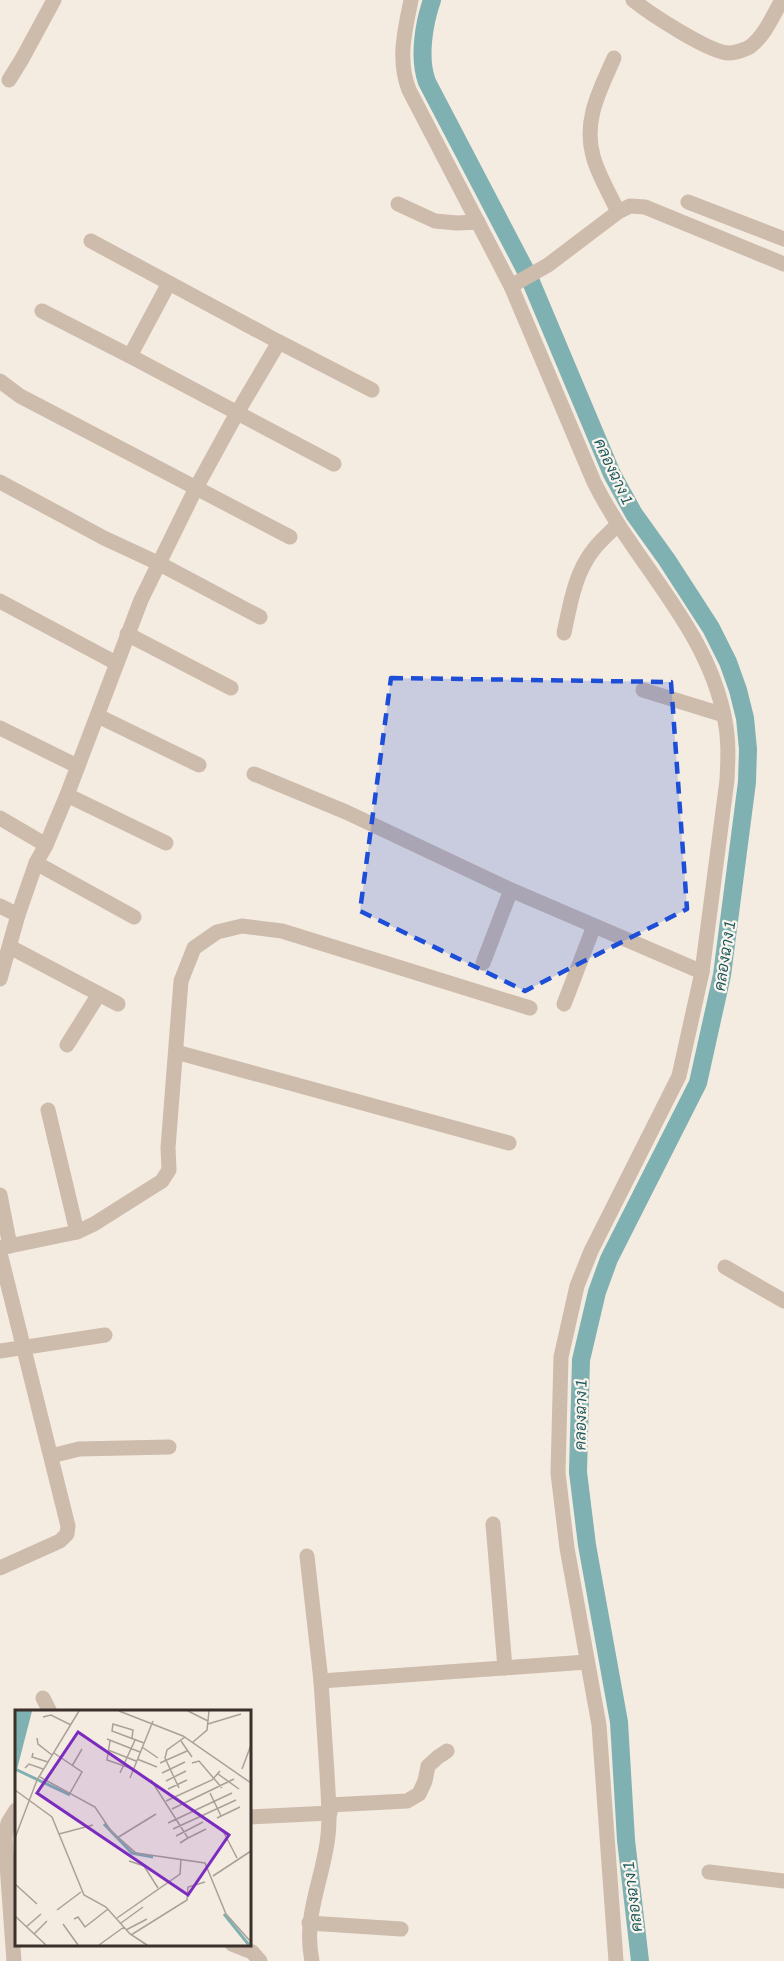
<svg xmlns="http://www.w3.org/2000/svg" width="784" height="1961" font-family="'Archivo Narrow',Sarabun,sans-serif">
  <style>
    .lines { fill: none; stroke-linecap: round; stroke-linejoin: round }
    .canal { stroke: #7fb0b2; stroke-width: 18 }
    .minor { stroke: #cdbbac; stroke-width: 15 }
    .marked { fill: #1d4ed8; fill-opacity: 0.2; stroke: #1d4ed8; stroke-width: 4.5; stroke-dasharray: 12 8; stroke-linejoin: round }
    .labels { text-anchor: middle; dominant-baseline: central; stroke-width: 4.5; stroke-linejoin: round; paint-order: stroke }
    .water-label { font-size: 16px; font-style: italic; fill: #1f5a5e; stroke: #fbf5ee }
    .inset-river { fill: none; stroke: #7fb0b2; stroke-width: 3 }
    .inset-road { fill: none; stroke: #aaa098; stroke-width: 1.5 }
    .view { fill: #7b2cbf; fill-opacity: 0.15; stroke: #7b2cbf; stroke-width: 3 }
    .inset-edge { fill: none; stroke: #3b302b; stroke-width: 3 }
  </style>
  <rect width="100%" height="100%" fill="#f4ebe1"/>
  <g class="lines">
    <path class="canal" d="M432,0C424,23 418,58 427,82L529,277L612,474L634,514L667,560L711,628L728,662L738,690L745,718L748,749L747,782L722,975L698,1083L609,1259L597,1292L581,1360L578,1472L587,1545L619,1722L626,1840L640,1961"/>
    <g class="minor">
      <path d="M411,0C405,31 397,59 409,90L511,286L594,482C634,563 709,629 725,721C729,741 728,760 727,780L702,972L679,1076L591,1251L577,1286L561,1357L558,1473L567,1548L599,1725L616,1961"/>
      <path d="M633,0C649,13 711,54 730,53C735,53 747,49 751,46C766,34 773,15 782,0"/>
      <path d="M614,58C600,90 583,120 593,156C598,175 610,194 618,212"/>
      <path d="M9,80L22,59L54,0"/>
      <path d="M688,202L784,239"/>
      <path d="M398,204L435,221L457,223L478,222"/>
      <path d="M91,241L279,342"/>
      <path d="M511,286L548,265L618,212L630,206L645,207L784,264"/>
      <path d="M42,311L130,356L334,464"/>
      <path d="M130,356L169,283"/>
      <path d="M0,381L20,396L290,537"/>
      <path d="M0,482L104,538L160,564L260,617"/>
      <path d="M0,601L116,663"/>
      <path d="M564,633C570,605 575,572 594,549C601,540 610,533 617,525"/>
      <path d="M127,634L231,688"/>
      <path d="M643,690L724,715"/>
      <path d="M98,716L199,765"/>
      <path d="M0,728L77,766"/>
      <path d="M254,774L346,812L511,890L702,972"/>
      <path d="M67,795L166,843"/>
      <path d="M0,818L46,845"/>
      <path d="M36,863L134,917"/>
      <path d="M0,906L18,915"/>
      <path d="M10,947L118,1004"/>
      <path d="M483,963L511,890"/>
      <path d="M0,979L18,915L36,863L46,845L67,795L141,600L196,488L237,413L279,342L372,390"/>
      <path d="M564,1004L594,926"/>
      <path d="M67,1045L99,994"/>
      <path d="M176,1052L509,1143"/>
      <path d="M48,1110L77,1232"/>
      <path d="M0,1195L10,1246"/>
      <path d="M0,1248L77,1232L94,1224L162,1181L169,1170L168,1148L181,981L194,948L217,932L242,926L282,931L530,1008"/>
      <path d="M0,1253L68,1526L67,1534L60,1541L0,1568"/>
      <path d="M725,1267L784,1301"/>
      <path d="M0,1351L105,1335"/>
      <path d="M51,1456L79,1449L169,1447"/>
      <path d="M493,1524L505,1668"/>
      <path d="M307,1556L321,1681"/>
      <path d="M43,1698L50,1712"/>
      <path d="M329,1805L407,1801L419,1794L425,1781L428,1766L438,1757L447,1751"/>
      <path d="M249,1817L330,1813"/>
      <path d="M709,1872L784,1881"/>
      <path d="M309,1923L401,1929"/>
      <path d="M232,1944L252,1952L260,1961"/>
      <path d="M14,1961L5,1837L8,1823L16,1810"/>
      <path d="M312,1961C303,1918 321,1884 327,1843C331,1820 328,1796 327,1773C325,1743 323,1712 321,1681L587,1662"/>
    </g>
  </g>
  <path class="marked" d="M391,678L671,682L687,909L525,991L360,911Z"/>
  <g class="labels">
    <g class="water-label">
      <text transform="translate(614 471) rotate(65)">คลองฉาง 1</text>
      <text transform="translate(724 956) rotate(-81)">คลองฉาง 1</text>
      <text transform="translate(580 1415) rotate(-89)">คลองฉาง 1</text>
      <text transform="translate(632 1897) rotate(-97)">คลองฉาง 1</text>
    </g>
  </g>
  <g transform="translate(15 1710)">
    <rect width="236" height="236" fill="#f4ebe1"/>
    <path d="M0,1H17L0,67Z" fill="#7fb0b2"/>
    <path class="inset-river" d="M0,59L55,85M89,114L117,143L138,147M209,204L234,235"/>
    <path class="inset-road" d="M104,1L168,26L236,73M173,1L193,11M28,7L36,5L56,15M193,14L226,4M22,28L23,34L37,45M117,28L118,20L98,14L97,21L129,33M92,29L125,42M95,31L92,50L118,59M166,31L177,47M178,32L192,20L194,1M127,37L143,48M93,40L121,51M18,43L17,47L33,52M39,43L67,62L55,83M122,49L142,57M145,53L172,41M177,53L184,51L207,78M57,56L67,39M10,58L14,54L28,59M227,59L236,35M105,63L120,30M147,63L170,52M203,64L224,79M25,67L80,97L96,121L121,143L190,153L211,204L236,232M115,68L138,11M136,70L173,128L165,133M151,71L171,61M164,78L150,48L152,40L170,27M153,79L172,70M0,80L37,107L69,185L91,197L115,224L132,235M195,83L206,106M151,91L197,70L205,61M157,99L219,69M202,108L225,97M153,113L217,83M158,119L221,90M208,121L222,148M44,124L78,115M161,126L188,112M0,128L22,70L64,1M102,128L141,104M173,128L191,119M114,151L129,156L143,178M198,166L236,141M0,174L22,194M42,200L66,182M0,206L31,235M102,208L165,164L166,149M59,209L63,207L70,217L93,199M106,213L128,197M48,214L63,235M11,217L26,204M111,220L132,209M19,224L32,211M116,225L172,190L173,177L190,172M84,235L109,217"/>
    <path class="view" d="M63,22L214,125L173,185L22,83Z"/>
    <rect width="236" height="236" class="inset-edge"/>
  </g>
</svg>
